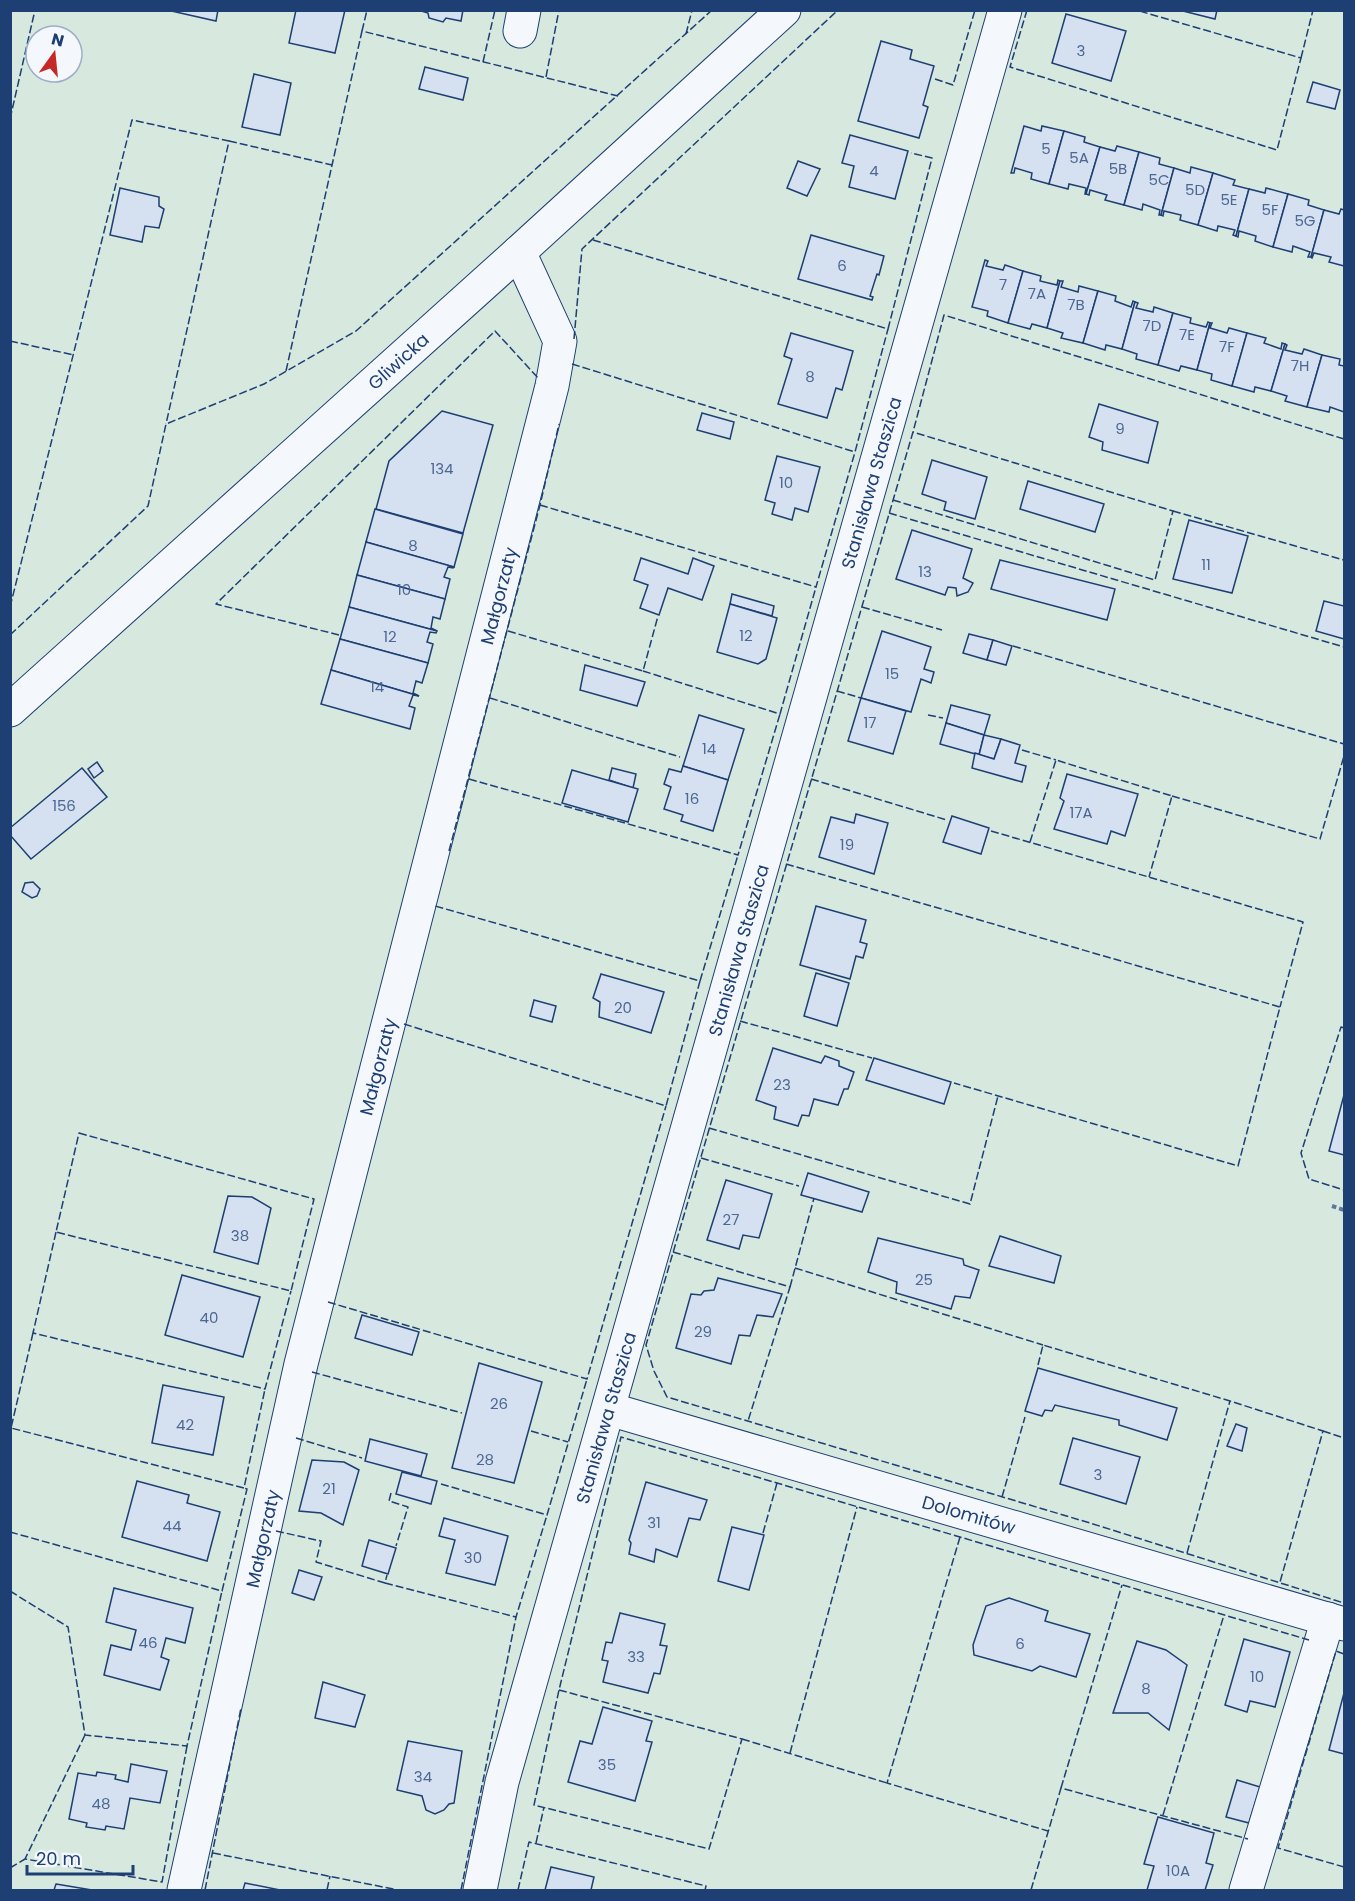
<svg xmlns="http://www.w3.org/2000/svg" width="1355" height="1901" font-family="Poppins,sans-serif">
  <style>
    .green { fill: #d7e8df; stroke: #687fa3; stroke-width: 1.5; fill-rule: evenodd }
    .building { fill: #d5e0f0; stroke: #1d3f73; stroke-width: 1.5 }
    .lines { fill: none; stroke-linecap: round; stroke-linejoin: round }
    .minor-casing { stroke: #1d3f73; stroke-width: 35 }
    .major-casing { stroke: #1d3f73; stroke-width: 35 }
    .path { stroke: #5e769c; stroke-width: 4; stroke-dasharray: 4.5 3; stroke-linecap: butt }
    .minor { stroke: #f4f7fb; stroke-width: 33 }
    .major { stroke: #f4f7fb; stroke-width: 33 }
    .fence { stroke: #1d3f73; stroke-width: 1.5; stroke-dasharray: 8 3; stroke-linecap: butt }
    .labels { text-anchor: middle; dominant-baseline: central; stroke-width: 4.5; stroke-linejoin: round; paint-order: stroke }
    .number-label { font-size: 15px; fill: #4b6792 }
    .street-label { font-size: 18px; fill: #1d3f73; stroke: #f4f7fb }
  </style>
  <rect width="100%" height="100%" fill="#f4f7fb"/>
  <path class="green" d="M11,11H1344V1890H11ZM36,36H72V72H36Z"/>
  <g class="building">
    <path d="M167,10H218L216,21Z"/>
    <path d="M296,10H345L335,53L289,43Z"/>
    <path d="M418,10H463L461,21L446,18L443,22L429,18L428,13Z"/>
    <path d="M1179,10H1217L1215,19Z"/>
    <path d="M1066,14L1126,31L1111,81L1052,63Z"/>
    <path d="M881,41L912,50L910,59L934,66L923,105L928,107L919,138L858,121Z"/>
    <path d="M425,67L468,78L463,100L419,89Z"/>
    <path d="M254,74L291,83L280,135L242,127Z"/>
    <path d="M1313,82L1340,90L1335,109L1307,102Z"/>
    <path d="M1024,126L1041,131L1042,126L1064,131L1049,184L1031,179L1032,173L1015,168L1014,173H1011Z"/>
    <path d="M1064,131L1085,137L1084,142L1100,147L1086,194H1085L1086,188L1069,184L1068,189L1049,184Z"/>
    <path d="M850,135L908,151L895,199L849,187L854,166L842,163Z"/>
    <path d="M1117,146L1139,152L1124,205L1105,200L1107,195L1090,190L1089,195L1086,194L1100,147L1115,151Z"/>
    <path d="M1139,152L1160,158L1159,164L1174,168L1161,215H1159L1160,210L1143,204L1142,210L1124,205Z"/>
    <path d="M798,161L820,169L807,196L787,188Z"/>
    <path d="M1191,167L1213,173L1198,225L1180,220L1181,215L1164,211L1163,216L1161,215L1174,168L1190,173Z"/>
    <path d="M1213,173L1235,180L1233,185L1249,189L1236,236L1233,235L1235,230L1218,226L1217,231L1198,225Z"/>
    <path d="M120,188L159,197V206L164,209L159,228L145,226L142,242L110,235Z"/>
    <path d="M1266,188L1288,194L1273,247L1255,241L1256,236L1239,231L1238,237L1236,236L1249,189L1265,193Z"/>
    <path d="M1288,194L1309,200L1308,205L1324,210L1311,257H1308L1310,252L1293,246L1292,252L1273,247Z"/>
    <path d="M1341,209L1344,210V266L1329,262L1331,257L1314,253L1312,258L1311,257L1324,210L1339,214Z"/>
    <path d="M811,235L884,256L879,275L877,274L870,296L873,297L872,300L798,279Z"/>
    <path d="M985,260L988,261L986,266L1003,270L1005,265L1023,271L1008,323L987,316L988,311L972,307Z"/>
    <path d="M1023,271L1041,276L1040,281L1057,285L1058,280L1060,281L1047,328L1032,324L1030,329L1008,323Z"/>
    <path d="M1060,281H1063L1061,287L1078,292L1079,286L1098,291L1083,343L1061,338L1063,333L1047,328Z"/>
    <path d="M1098,291L1116,296L1115,301L1131,307L1133,301L1135,302L1122,349L1106,345L1105,350L1083,343Z"/>
    <path d="M1135,302L1138,303L1136,308L1153,312L1154,307L1173,313L1158,365L1136,359L1137,354L1122,349Z"/>
    <path d="M1173,313L1191,318L1190,323L1206,327L1208,322L1210,323L1197,370L1181,366L1179,371L1158,365Z"/>
    <path d="M1210,323H1212L1210,328L1227,333L1229,328L1247,333L1232,386L1211,380L1212,374L1197,370Z"/>
    <path d="M791,333L853,351L842,390L836,388L827,418L778,404L792,359L784,356Z"/>
    <path d="M1247,333L1266,338L1264,343L1281,349L1282,343L1285,344L1271,391L1255,387L1254,392L1232,386Z"/>
    <path d="M1285,344L1287,345L1285,350L1302,354L1304,349L1322,355L1307,407L1285,401L1287,396L1271,391Z"/>
    <path d="M1322,355L1340,359L1339,365L1344,366V412L1330,407L1329,412L1307,407Z"/>
    <path d="M1099,404L1158,422L1148,463L1102,450L1103,442L1089,437Z"/>
    <path d="M442,411L493,425L463,533L376,509L389,461Z"/>
    <path d="M702,413L734,422L730,439L697,430Z"/>
    <path d="M777,456L820,467L808,512L795,508L792,520L772,514L775,503L765,500Z"/>
    <path d="M932,460L987,477L975,519L944,510L946,502L922,494Z"/>
    <path d="M1028,481L1104,504L1095,532L1020,509Z"/>
    <path d="M375,509L463,534L454,567L366,542Z"/>
    <path d="M1189,520L1248,536L1232,593L1173,579Z"/>
    <path d="M912,530L972,549L963,578L973,583L968,592L957,596L956,588L948,587L945,595L896,579Z"/>
    <path d="M366,542L454,567L453,568L448,567L444,577L450,579L445,599L357,575Z"/>
    <path d="M641,558L688,574L693,558L714,566L702,600L668,588L659,615L640,608L648,585L634,580Z"/>
    <path d="M1000,560L1115,589L1107,620L991,589Z"/>
    <path d="M357,575L445,599L440,619L433,617L431,628L437,631L349,607Z"/>
    <path d="M732,594L774,606L772,616L730,604Z"/>
    <path d="M1324,601L1344,606V639L1316,631Z"/>
    <path d="M730,604L777,618L766,659L758,664L717,652Z"/>
    <path d="M349,607L437,631L436,633L430,632L427,642L433,644L428,663L340,639Z"/>
    <path d="M882,631L931,647L924,669L934,672L931,683L921,679L911,712L861,698Z"/>
    <path d="M969,634L993,640L987,660L963,653Z"/>
    <path d="M340,639L428,663L422,683L416,681L413,693L419,696L331,670Z"/>
    <path d="M993,640L1012,646L1006,665L987,660Z"/>
    <path d="M585,665L645,682L637,706L580,690Z"/>
    <path d="M331,670L419,696L413,695L409,706L415,708L410,729L321,704Z"/>
    <path d="M861,698L906,711L893,754L848,741Z"/>
    <path d="M951,705L990,715L984,735L946,723Z"/>
    <path d="M699,715L744,729L728,780L683,766Z"/>
    <path d="M946,723L984,735L979,755L940,744Z"/>
    <path d="M984,735L1001,739L994,759L979,755Z"/>
    <path d="M1001,739L1020,745L1015,763L1026,766L1022,782L972,768L975,753L994,759Z"/>
    <path d="M97,762L103,771L94,778L88,769Z"/>
    <path d="M683,766L728,780L713,831L681,821L683,815L664,809L671,787L664,784L669,769L681,772Z"/>
    <path d="M82,768L107,797L31,859L10,835V828Z"/>
    <path d="M612,768L636,774L633,788L609,780Z"/>
    <path d="M572,770L638,789L628,822L562,803Z"/>
    <path d="M1067,774L1138,794L1125,836L1111,831L1107,844L1054,829L1064,801L1060,798Z"/>
    <path d="M856,814L888,823L874,874L819,857L831,817L854,823Z"/>
    <path d="M952,816L989,828L981,854L943,842Z"/>
    <path d="M33,882L40,889L37,896L32,898L22,892L25,883Z"/>
    <path d="M816,906L866,920L860,942L867,944L863,958L856,956L850,979L800,965Z"/>
    <path d="M816,973L849,983L837,1026L804,1016Z"/>
    <path d="M601,974L664,992L651,1033L599,1017L600,1002L593,998Z"/>
    <path d="M534,1000L556,1006L552,1022L530,1016Z"/>
    <path d="M773,1048L821,1063L825,1056L839,1061V1066L854,1072L848,1089H844L838,1105L814,1099L809,1116L802,1115L798,1126L774,1119L776,1107L756,1100Z"/>
    <path d="M874,1058L951,1082L944,1104L866,1080Z"/>
    <path d="M1344,1095V1155L1329,1151Z"/>
    <path d="M808,1173L869,1192L862,1212L801,1195Z"/>
    <path d="M726,1180L772,1194L759,1238L743,1235L739,1249L707,1240Z"/>
    <path d="M228,1196L252,1197L271,1208L258,1264L214,1252Z"/>
    <path d="M1000,1236L1061,1256L1054,1283L989,1266Z"/>
    <path d="M878,1238L963,1259L964,1265L979,1270L970,1298L955,1296L951,1309L896,1293L897,1282L868,1272Z"/>
    <path d="M182,1275L260,1297L243,1357L165,1335Z"/>
    <path d="M718,1278L782,1294L773,1317L757,1315L750,1336L739,1335L731,1364L676,1348L691,1294L701,1295L704,1291L714,1290Z"/>
    <path d="M362,1315L419,1332L412,1355L355,1338Z"/>
    <path d="M479,1363L542,1382L514,1483L452,1468Z"/>
    <path d="M1038,1368L1177,1408L1167,1440L1119,1425V1420L1055,1405L1052,1411L1045,1410L1042,1416L1025,1411Z"/>
    <path d="M163,1385L224,1397L213,1455L152,1443Z"/>
    <path d="M1236,1424L1247,1428L1242,1451L1227,1446Z"/>
    <path d="M1073,1438L1140,1457L1126,1504L1060,1484Z"/>
    <path d="M370,1439L427,1454L421,1476L365,1461Z"/>
    <path d="M312,1460L344,1462L359,1470L343,1525L321,1513L299,1511Z"/>
    <path d="M402,1472L437,1481L431,1504L396,1494Z"/>
    <path d="M137,1481L189,1495L187,1503L220,1512L207,1561L122,1537Z"/>
    <path d="M646,1482L707,1500L700,1520L689,1518L677,1557L656,1549L654,1562L629,1554L631,1543L629,1540Z"/>
    <path d="M444,1518L508,1536L495,1585L446,1573L455,1540L439,1536Z"/>
    <path d="M732,1527L764,1535L749,1590L718,1581Z"/>
    <path d="M369,1540L396,1548L388,1574L362,1566Z"/>
    <path d="M299,1570L322,1577L314,1600L292,1593Z"/>
    <path d="M114,1588L193,1608L185,1643L166,1638L161,1657L169,1660L160,1690L104,1675L111,1645L131,1650L136,1630L106,1622Z"/>
    <path d="M1009,1598L1048,1611L1045,1621L1090,1634L1076,1677L1040,1666L1032,1671L974,1655L973,1645L986,1606Z"/>
    <path d="M620,1613L665,1624L660,1645L667,1646L660,1674L654,1673L648,1693L603,1682L608,1661L602,1660L606,1642L612,1643Z"/>
    <path d="M1244,1639L1290,1652L1275,1707L1250,1701L1247,1712L1225,1705Z"/>
    <path d="M1137,1641L1166,1650L1187,1665L1169,1730L1148,1713H1113Z"/>
    <path d="M323,1682L365,1695L355,1727L315,1718Z"/>
    <path d="M1344,1693V1754L1329,1750Z"/>
    <path d="M603,1707L652,1721L646,1741L652,1742L635,1801L568,1782L580,1741L592,1744Z"/>
    <path d="M408,1741L462,1751L454,1803L449,1804L444,1810L435,1814L426,1810L422,1796L397,1790Z"/>
    <path d="M131,1764L167,1771L160,1803L130,1798L124,1829L106,1826L105,1830L86,1827L87,1823L69,1819L78,1773L96,1776L97,1772L116,1775L115,1779L128,1782Z"/>
    <path d="M1237,1780L1260,1787L1249,1823L1226,1817Z"/>
    <path d="M1158,1817L1214,1833L1206,1863L1213,1865L1205,1890H1147L1154,1866L1144,1864Z"/>
    <path d="M551,1867L594,1877L591,1890H545Z"/>
    <path d="M245,1883L280,1890H243Z"/>
    <path d="M56,1884L92,1890H54Z"/>
  </g>
  <g class="lines">
    <g class="minor-casing">
      <g id="minor">
        <path d="M520,31L524,10"/>
        <path id="s1" d="M609,1409L1344,1624"/>
        <path id="s2" d="M184,1890L301,1364L552,386L560,341L519,252"/>
        <path id="s3" d="M480,1890L502,1782L1005,10"/>
        <path d="M1246,1890L1328,1619"/>
      </g>
    </g>
    <g class="major-casing">
      <g id="major">
        <path id="s4" d="M10,710L519,252L784,10"/>
      </g>
    </g>
    <path class="path" d="M1332,1206L1344,1210"/>
    <use href="#minor" class="minor"/>
    <use href="#major" class="major"/>
    <g class="fence">
      <path d="M1027,10L1010,67L1277,150L1301,58L1136,10"/>
      <path d="M362,31L367,10"/>
      <path d="M686,34L692,10"/>
      <path d="M1301,58L1313,10"/>
      <path d="M483,62L495,10"/>
      <path d="M546,77L559,10"/>
      <path d="M935,79L953,85L975,10"/>
      <path d="M10,119L35,10"/>
      <path d="M229,141L332,165"/>
      <path d="M593,240L888,329L932,158L911,153"/>
      <path d="M574,339L582,249L838,10"/>
      <path d="M10,341L74,355"/>
      <path d="M572,364L855,452L888,329"/>
      <path d="M286,371L362,31L618,96"/>
      <path d="M1344,439L944,315L913,432L646,1345L654,1371L667,1397L1090,1523L1344,1603"/>
      <path d="M893,500L1155,580L1173,511L913,432"/>
      <path d="M540,505L816,587L855,452"/>
      <path d="M1173,511L1344,560"/>
      <path d="M889,513L1344,647"/>
      <path d="M10,607L132,120L229,141L166,424"/>
      <path d="M862,607L942,630"/>
      <path d="M508,631L643,671L658,616"/>
      <path d="M10,635L148,506L166,424L264,384L356,331L712,10"/>
      <path d="M339,635L216,604L495,331L539,379"/>
      <path d="M1013,646L1344,744"/>
      <path d="M643,671L780,714L816,587"/>
      <path d="M837,691L861,698"/>
      <path d="M490,698L680,757"/>
      <path d="M928,715L943,718"/>
      <path d="M1022,750L1056,760"/>
      <path d="M469,779L738,855L780,714"/>
      <path d="M811,779L947,820"/>
      <path d="M1172,796L1320,839L1344,756"/>
      <path d="M991,831L1303,922L1280,1007"/>
      <path d="M1030,842L1056,760L1172,796L1149,877"/>
      <path d="M449,851L540,505L559,424"/>
      <path d="M786,864L1280,1007L1238,1166L954,1083"/>
      <path d="M700,981L738,855"/>
      <path d="M740,1021L872,1058"/>
      <path d="M404,1024L666,1106L700,981L435,906"/>
      <path d="M1344,1028L1341,1027L1301,1153L1309,1179L1344,1190"/>
      <path d="M709,1128L970,1204L998,1096"/>
      <path d="M79,1133L314,1199L291,1291L56,1232Z"/>
      <path d="M701,1158L799,1186"/>
      <path d="M56,1232L33,1333L265,1389L291,1291"/>
      <path d="M673,1252L790,1287L748,1421"/>
      <path d="M795,1268L1043,1345"/>
      <path d="M790,1287L814,1198"/>
      <path d="M328,1302L587,1379L666,1106"/>
      <path d="M33,1333L11,1428L244,1488L265,1389"/>
      <path d="M1038,1365L1043,1345L1230,1401L1323,1431L1280,1582"/>
      <path d="M312,1372L462,1413"/>
      <path d="M531,1431L568,1442"/>
      <path d="M1323,1431L1344,1438"/>
      <path d="M296,1438L362,1458"/>
      <path d="M441,1484L547,1515L587,1379"/>
      <path d="M391,1493L389,1501L408,1507L396,1546"/>
      <path d="M1002,1497L1025,1417"/>
      <path d="M276,1531L321,1541L316,1562L385,1583L387,1575"/>
      <path d="M10,1532L222,1591L247,1489L244,1488"/>
      <path d="M763,1533L777,1483"/>
      <path d="M960,1537L887,1783L1048,1831"/>
      <path d="M1187,1553L1230,1401"/>
      <path d="M385,1583L516,1617L547,1515"/>
      <path d="M10,1591L68,1627L85,1735L187,1746L222,1591"/>
      <path d="M1344,1654L1336,1651L1278,1848L1344,1867"/>
      <path d="M559,1690L742,1739L709,1849L534,1805L559,1690L621,1437L1309,1640"/>
      <path d="M85,1735L25,1859L162,1882L187,1746"/>
      <path d="M742,1739L887,1783"/>
      <path d="M790,1753L857,1507"/>
      <path d="M1061,1788L1122,1585"/>
      <path d="M1163,1815L1224,1615"/>
      <path d="M536,1843L544,1807"/>
      <path d="M213,1853L398,1890"/>
      <path d="M10,1868L25,1859"/>
      <path d="M205,1890L241,1708"/>
      <path d="M327,1890L330,1876"/>
      <path d="M461,1890L516,1617"/>
      <path d="M518,1890L529,1842L706,1886L705,1890"/>
      <path d="M1031,1890L1061,1788L1248,1839"/>
    </g>
  </g>
  <g class="labels">
    <g class="number-label">
      <text x="1081" y="50">3</text>
      <text x="1046" y="148">5</text>
      <text x="1079" y="157">5A</text>
      <text x="1118" y="168">5B</text>
      <text x="874" y="170">4</text>
      <text x="1159" y="179">5C</text>
      <text x="1195" y="189">5D</text>
      <text x="1229" y="199">5E</text>
      <text x="1270" y="209">5F</text>
      <text x="1305" y="220">5G</text>
      <text x="842" y="265">6</text>
      <text x="1003" y="284">7</text>
      <text x="1037" y="293">7A</text>
      <text x="1076" y="304">7B</text>
      <text x="1152" y="325">7D</text>
      <text x="1187" y="334">7E</text>
      <text x="1227" y="346">7F</text>
      <text x="1300" y="365">7H</text>
      <text x="810" y="376">8</text>
      <text x="1120" y="428">9</text>
      <text x="442" y="468">134</text>
      <text x="786" y="482">10</text>
      <text x="413" y="545">8</text>
      <text x="1206" y="564">11</text>
      <text x="925" y="571">13</text>
      <text x="404" y="589">10</text>
      <text x="746" y="635">12</text>
      <text x="390" y="636">12</text>
      <text x="892" y="673">15</text>
      <text x="377" y="686">14</text>
      <text x="870" y="722">17</text>
      <text x="709" y="748">14</text>
      <text x="692" y="798">16</text>
      <text x="64" y="805">156</text>
      <text x="1081" y="812">17A</text>
      <text x="847" y="844">19</text>
      <text x="623" y="1007">20</text>
      <text x="782" y="1084">23</text>
      <text x="731" y="1219">27</text>
      <text x="240" y="1235">38</text>
      <text x="924" y="1279">25</text>
      <text x="209" y="1317">40</text>
      <text x="703" y="1331">29</text>
      <text x="499" y="1403">26</text>
      <text x="185" y="1424">42</text>
      <text x="485" y="1459">28</text>
      <text x="1098" y="1474">3</text>
      <text x="329" y="1488">21</text>
      <text x="654" y="1522">31</text>
      <text x="172" y="1525">44</text>
      <text x="473" y="1557">30</text>
      <text x="148" y="1642">46</text>
      <text x="1020" y="1643">6</text>
      <text x="636" y="1656">33</text>
      <text x="1257" y="1676">10</text>
      <text x="1146" y="1688">8</text>
      <text x="607" y="1764">35</text>
      <text x="423" y="1776">34</text>
      <text x="101" y="1803">48</text>
      <text x="1178" y="1870">10A</text>
    </g>
    <g class="street-label">
      <text stroke="none"><textPath href="#s4" startOffset="522">Gliwicka</textPath></text>
      <text stroke="none"><textPath href="#s3" startOffset="1461">Stanisława Staszica</textPath></text>
      <text stroke="none"><textPath href="#s2" startOffset="1332">Małgorzaty</textPath></text>
      <text stroke="none"><textPath href="#s3" startOffset="975">Stanisława Staszica</textPath></text>
      <text stroke="none"><textPath href="#s2" startOffset="846">Małgorzaty</textPath></text>
      <text stroke="none"><textPath href="#s3" startOffset="489">Stanisława Staszica</textPath></text>
      <text stroke="none"><textPath href="#s1" startOffset="375">Dolomitów</textPath></text>
      <text stroke="none"><textPath href="#s2" startOffset="360">Małgorzaty</textPath></text>
    </g>
  </g>
  <rect width="1355" height="1901" fill="none" stroke="#1d3f73" stroke-width="24"/>
  <g transform="translate(54 54) rotate(15)"><circle r="28" fill="#f4f7fb" stroke="#9eadc5" stroke-width="1.5"/>
  <path d="M0-4.5L10 22L0 15L-10 22Z" fill="#c62828"/>
  <text y="-9" font-size="16" font-weight="bold" text-anchor="middle" fill="#1d3f73">N</text>
  </g>
  <path d="M27 1865v9h106v-9" fill="none" stroke="#1d3f73" stroke-width="3"/>
  <text x="36" y="1865" font-size="18" fill="#1d3f73" stroke="#f4f7fb" stroke-width="4.5" paint-order="stroke">20 m</text>
</svg>
